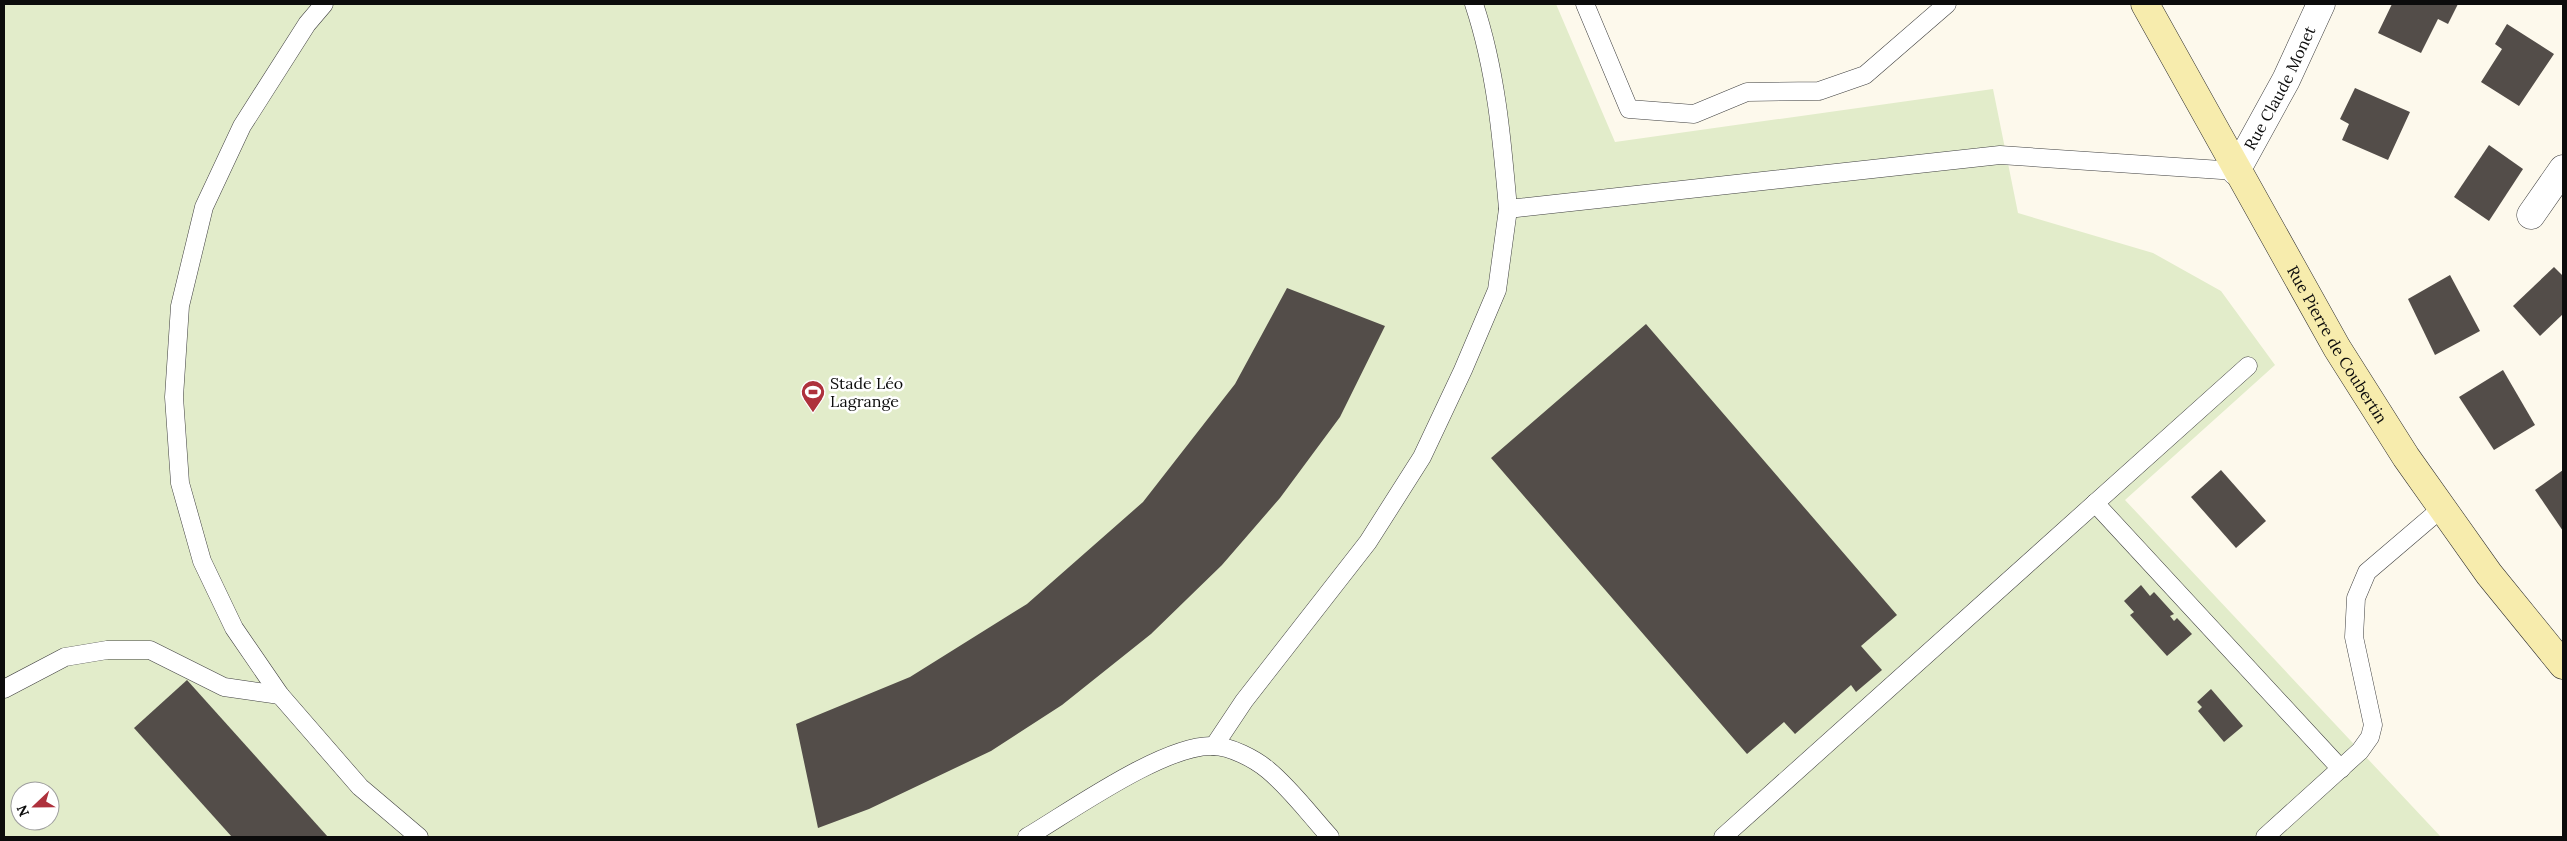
<svg xmlns="http://www.w3.org/2000/svg" width="2567" height="841" font-family="Lora,serif">
  <style>
    .pitch { fill: #e2ecca; fill-rule: evenodd }
    .building { fill: #534d49 }
    .lines { fill: none; stroke-linecap: round; stroke-linejoin: round }
    .lane-casing { stroke: #3f3f3f; stroke-width: 19 }
    .street-casing { stroke: #3f3f3f; stroke-width: 29 }
    .secondary-casing { stroke: #2e2e2e; stroke-width: 29 }
    .lane { stroke: #fff; stroke-width: 18 }
    .street { stroke: #fff; stroke-width: 28 }
    .secondary { stroke: #f7ecad; stroke-width: 28 }
    .labels { text-anchor: middle; dominant-baseline: central; stroke-width: 5; stroke-linejoin: round; paint-order: stroke }
    .street-label { font-size: 16px; fill: #0c0c0c; stroke: #fff }
    .poi-label { font-size: 16px; fill: #0c0c0c; stroke: #fff; text-anchor: start }
  </style>
  <rect width="100%" height="100%" fill="#fdf9ec"/>
  <path class="pitch" d="M4,4H1556L1615,142L1993,89L2018,213L2153,253L2221,291L2275,365L2125,500L2441,837H4ZM20,791H50V821H20Z"/>
  <g class="building">
    <path d="M2392,4H2458L2448,24L2438,19L2421,53L2378,33Z"/>
    <path d="M2507,24L2554,54L2519,106L2481,82L2502,49L2495,44Z"/>
    <path d="M2355,88L2410,112L2388,160L2342,140L2349,124L2340,119Z"/>
    <path d="M2489,145L2523,169L2489,221L2454,197Z"/>
    <path d="M2554,267L2563,276V314L2540,336L2513,306Z"/>
    <path d="M2450,275L2480,331L2435,355L2408,299Z"/>
    <path d="M1287,288L1385,326L1340,417L1280,498L1222,565L1151,634L1062,705L991,751L869,809L818,828L796,724L910,677L1027,604L1143,502L1235,384Z"/>
    <path d="M1646,324L1897,615L1861,646L1882,670L1856,692L1851,685L1795,734L1784,722L1747,754L1491,458Z"/>
    <path d="M2503,370L2535,425L2494,450L2459,397Z"/>
    <path d="M2221,470L2266,521L2236,548L2191,497Z"/>
    <path d="M2563,470V531L2535,490Z"/>
    <path d="M2141,585L2150,596L2154,592L2174,614L2170,616L2174,621L2177,618L2192,634L2167,656L2130,615L2134,612L2124,601Z"/>
    <path d="M187,680L328,837H232L134,728Z"/>
    <path d="M2211,689L2243,726L2224,742L2198,711L2202,707L2197,702Z"/>
  </g>
  <g class="lines">
    <g class="lane-casing">
      <g id="lane">
        <path d="M324,4L307,24L242,126L204,207L180,306L174,397L180,483L202,561L234,628L280,695L360,787L419,837"/>
        <path d="M1474,4C1496,70 1502,139 1508,209L2000,155L2236,171"/>
        <path d="M1585,4L1629,109L1694,114L1747,92L1819,91L1865,75L1947,4"/>
        <path d="M2095,503L2341,769"/>
        <path d="M4,689L65,657L107,650H150L224,687L280,695"/>
        <path d="M1214,746L1244,701L1368,542L1422,457L1463,370L1497,290L1508,209"/>
        <path d="M1027,837C1071,811 1165,744 1213,746C1230,746 1255,759 1268,770C1291,789 1310,815 1330,837"/>
        <path d="M1723,837L2248,366"/>
        <path d="M2265,837L2360,751L2370,737L2373,725L2354,637L2356,598L2367,572L2442,508"/>
      </g>
    </g>
    <g class="street-casing">
      <g id="street">
        <path id="s1" d="M2236,171L2286,80L2321,4"/>
        <path d="M2531,215L2563,169"/>
      </g>
    </g>
    <g class="secondary-casing">
      <g id="secondary">
        <path id="s2" d="M2145,4L2337,348L2406,457L2489,574L2563,665"/>
      </g>
    </g>
    <use href="#lane" class="lane"/>
    <use href="#street" class="street"/>
    <use href="#secondary" class="secondary"/>
  </g>
  <defs>
    <g id="stadium-pin" transform="scale(1.25)"><path d="M0 17L-7.5 6A9.5 9.5 0 1 1 7.5 6Z" fill="#ae313c" stroke="#fff"/><path d="M0-5a6.5 5 0 1 0 0 10a6.5 5 0 1 0 0-10ZM-3.5-1.8h7v3.6h-7Z" fill="#fff"/></g>
  </defs>
  <g fill-rule="evenodd">
    <use href="#stadium-pin" x="813" y="392"/>
  </g>
  <g class="labels">
    <g class="street-label">
      <text stroke="none"><textPath href="#s1" startOffset="94">Rue Claude Monet</textPath></text>
      <text stroke="none"><textPath href="#s2" startOffset="391">Rue Pierre de Coubertin</textPath></text>
    </g>
    <g class="poi-label">
      <text x="830" y="383">Stade Léo<tspan x="830" dy="18">Lagrange</tspan></text>
    </g>
  </g>
  <rect width="2567" height="841" fill="none" stroke="#0c0c0c" stroke-width="10"/>
  <g transform="translate(35 806) rotate(248)"><circle r="24" fill="#ffffff" stroke="#9e9e9e"/>
  <path d="M0-4L9 19L0 12L-9 19Z" fill="#ae313c"/>
  <text y="-8" font-size="14" font-weight="bold" text-anchor="middle" fill="#0c0c0c">N</text>
  </g>
</svg>
